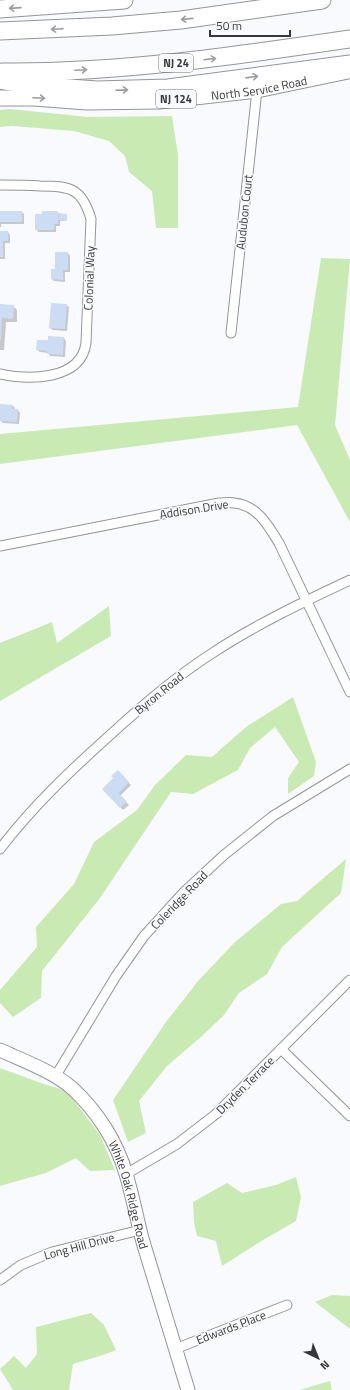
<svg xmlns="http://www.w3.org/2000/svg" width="350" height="1390" font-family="'Titillium Web',sans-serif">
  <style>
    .green { fill: #c9ebb3 }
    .shadow { fill: #0003 }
    .building { fill: #ccdcf3 }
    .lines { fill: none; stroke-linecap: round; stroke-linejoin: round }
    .street-casing { stroke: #939698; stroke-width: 11 }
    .secondary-casing { stroke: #939698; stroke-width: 15 }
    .primary-casing { stroke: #939698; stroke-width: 17 }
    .highway-casing { stroke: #939698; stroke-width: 19 }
    .street { stroke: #fff; stroke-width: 9 }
    .secondary { stroke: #fff; stroke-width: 13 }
    .primary { stroke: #fff; stroke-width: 15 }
    .highway { stroke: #fff; stroke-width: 17 }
    .oneway { stroke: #9b9c9c }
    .labels { text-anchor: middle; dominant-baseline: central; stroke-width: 3; stroke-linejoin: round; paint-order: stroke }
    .shield { fill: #f8fafe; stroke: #717274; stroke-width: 1 }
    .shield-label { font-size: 11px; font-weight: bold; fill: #373839 }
    .street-label { font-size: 12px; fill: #373839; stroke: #f8fafe }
  </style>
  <rect width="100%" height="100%" fill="#f8fafe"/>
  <g class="green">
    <path d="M10,109L88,117L172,116L178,155V228H156L152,191L129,172L125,156L109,141L74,131L13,126L0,127V110Z"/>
    <path d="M321,258L350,259L335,425L350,460V522L297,425L0,464V434L298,407Z"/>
    <path d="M109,606L111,636L0,701V643L52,622L57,643Z"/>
    <path d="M293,697L316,762L314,776L288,794V778L299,762L275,727L250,748L238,770L193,794L171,792L100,898L42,971L41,998L13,1017L0,1003V990L37,947L36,927L74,884L94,842L137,810L155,785L186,755L212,757L246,727Z"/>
    <path d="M346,859L341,893L282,947L267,974L239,993L224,1015L202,1036L167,1066L139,1101L146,1133L128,1142L113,1100L166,1022L199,980L234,943L281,904L297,901L313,887Z"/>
    <path d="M0,1068L41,1083L67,1091L100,1135L115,1170L90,1171L76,1158L46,1173L0,1186Z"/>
    <path d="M296,1177L301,1197L296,1221L263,1240L222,1266L216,1241L197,1236L194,1222L193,1202L227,1183L242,1193L276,1185Z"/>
    <path d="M332,1295L350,1296V1329L315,1302Z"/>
    <path d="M91,1313L104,1325L116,1350L103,1355L73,1364L69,1390H13L0,1369L14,1356L26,1368L37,1354L36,1327Z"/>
    <path d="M330,1381L332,1390H299Z"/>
  </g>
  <g class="shadow">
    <path d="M0,212H22L24,214V224H1V227H0Z"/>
    <path d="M57,212L59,214H67V221H60V226H56V232H38L36,229Z"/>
    <path d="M0,232H8L10,235V243H5V259H0Z"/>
    <path d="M68,253L70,256V272H65V282L54,281L52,279L56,270Z"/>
    <path d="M0,305L13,306L17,310V322H6L4,350H0Z"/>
    <path d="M66,305L69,307L67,331L53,330L50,328Z"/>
    <path d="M64,338L66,341L65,357L50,356L48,353L40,352L37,350L49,341Z"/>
    <path d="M0,405H12L15,408L14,410H18L20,413L19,424L3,423L0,420Z"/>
    <path d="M118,772L131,785L120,796L129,805L123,810L104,789L114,778Z"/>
  </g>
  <g class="building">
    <rect x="0" y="211" width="22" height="11"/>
    <path d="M42,211H58V224H54V230H35V214H42Z"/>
    <path d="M59,213L67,214V221L58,220Z"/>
    <path d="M0,231H8V241H3V257H0Z"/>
    <path d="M55,252H68V270H63V280L51,279V269H55Z"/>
    <path d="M51,303L67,304L65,329L49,328Z"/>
    <path d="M0,304L14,305L13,319L2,318L1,340H0Z"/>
    <path d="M48,336L64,337L63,355L47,354V351L36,350L37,340H48Z"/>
    <path d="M0,404L13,405L12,409H18L17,422L0,421Z"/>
    <path d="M118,770L129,782L119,793L127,802L120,808L102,789L113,778L111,776Z"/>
  </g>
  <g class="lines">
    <g class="street-casing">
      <g id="street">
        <path d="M0,185C13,185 27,185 40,186C70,186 82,188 91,219L86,343C81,381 28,380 0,374"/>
        <path d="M231,333L257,90"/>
        <path d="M0,546L219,503C224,503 229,502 234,503C257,505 268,525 279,543L350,692"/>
        <path d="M0,849C32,807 70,771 109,736C142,706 174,678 211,654C255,625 303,602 350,580"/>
        <path d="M281,1049L350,1116"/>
        <path d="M55,1077L116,976L144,936L184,892L224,855L273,816L350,769"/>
        <path d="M126,1174L177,1144L216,1114L350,980"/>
        <path d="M0,1280L21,1265L52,1252L140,1230"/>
        <path d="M175,1349L287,1305"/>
      </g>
    </g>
    <g class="secondary-casing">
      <g id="secondary">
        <path id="s1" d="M0,1050C24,1061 52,1071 72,1088C97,1111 117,1142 126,1174C133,1197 137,1220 143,1242C158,1291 173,1341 188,1390"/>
      </g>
    </g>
    <g class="primary-casing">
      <g id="primary">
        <path id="s2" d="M0,98H34L87,102L159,101L257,90L348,71"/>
      </g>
    </g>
    <g class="highway-casing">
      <g id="highway">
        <path d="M0,9L124,0"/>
        <path d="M0,31L112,26L181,20L322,0"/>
        <path d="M2,72C119,73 235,56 350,39"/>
        <path d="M0,80L28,85L97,90L168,88L350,64"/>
      </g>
    </g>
    <use href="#street" class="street"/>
    <use href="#secondary" class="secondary"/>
    <use href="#primary" class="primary"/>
    <use href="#highway" class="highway"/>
  </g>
  <defs><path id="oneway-shaft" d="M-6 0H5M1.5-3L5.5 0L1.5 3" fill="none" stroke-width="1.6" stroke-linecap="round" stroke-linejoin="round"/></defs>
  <g class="oneway">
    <use href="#oneway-shaft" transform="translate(15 8) rotate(176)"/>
    <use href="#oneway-shaft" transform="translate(187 19) rotate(173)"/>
    <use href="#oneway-shaft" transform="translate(57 29) rotate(177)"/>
    <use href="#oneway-shaft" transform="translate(210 59) rotate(-7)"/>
    <use href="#oneway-shaft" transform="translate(81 70) rotate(-3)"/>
    <use href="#oneway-shaft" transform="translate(252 77) rotate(-8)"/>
    <use href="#oneway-shaft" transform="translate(122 90) rotate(-2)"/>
    <use href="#oneway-shaft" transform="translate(39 98) rotate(3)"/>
  </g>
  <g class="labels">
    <g class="shield">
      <rect x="159" y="54" width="34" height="18" rx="3"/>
      <rect x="156" y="90" width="40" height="18" rx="3"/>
    </g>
    <g class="shield-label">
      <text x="176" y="63">NJ 24</text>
      <text x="176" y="99">NJ 124</text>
    </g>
    <g class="street-label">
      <text stroke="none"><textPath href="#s2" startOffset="260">North Service Road</textPath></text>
      <text transform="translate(244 212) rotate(-84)">Audubon Court</text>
      <text transform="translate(89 278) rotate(-88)">Colonial Way</text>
      <text transform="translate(194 509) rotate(-9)">Addison Drive</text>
      <text transform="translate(159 693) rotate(-39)">Byron Road</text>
      <text transform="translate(179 900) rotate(-46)">Coleridge Road</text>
      <text transform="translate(245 1085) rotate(-45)">Dryden Terrace</text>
      <text stroke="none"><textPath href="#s1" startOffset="205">White Oak Ridge Road</textPath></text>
      <text transform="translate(79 1246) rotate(-15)">Long Hill Drive</text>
      <text transform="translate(231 1327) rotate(-21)">Edwards Place</text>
    </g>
  </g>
  <g transform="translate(318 1358) rotate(137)" stroke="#f8fafe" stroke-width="3" paint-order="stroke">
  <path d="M0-3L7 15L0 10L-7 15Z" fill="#373839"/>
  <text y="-6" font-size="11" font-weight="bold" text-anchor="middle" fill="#373839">N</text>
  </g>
  <path d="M210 30v6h80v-6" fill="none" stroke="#373839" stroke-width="2"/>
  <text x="216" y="30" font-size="12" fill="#373839" stroke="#f8fafe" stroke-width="3" paint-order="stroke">50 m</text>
</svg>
